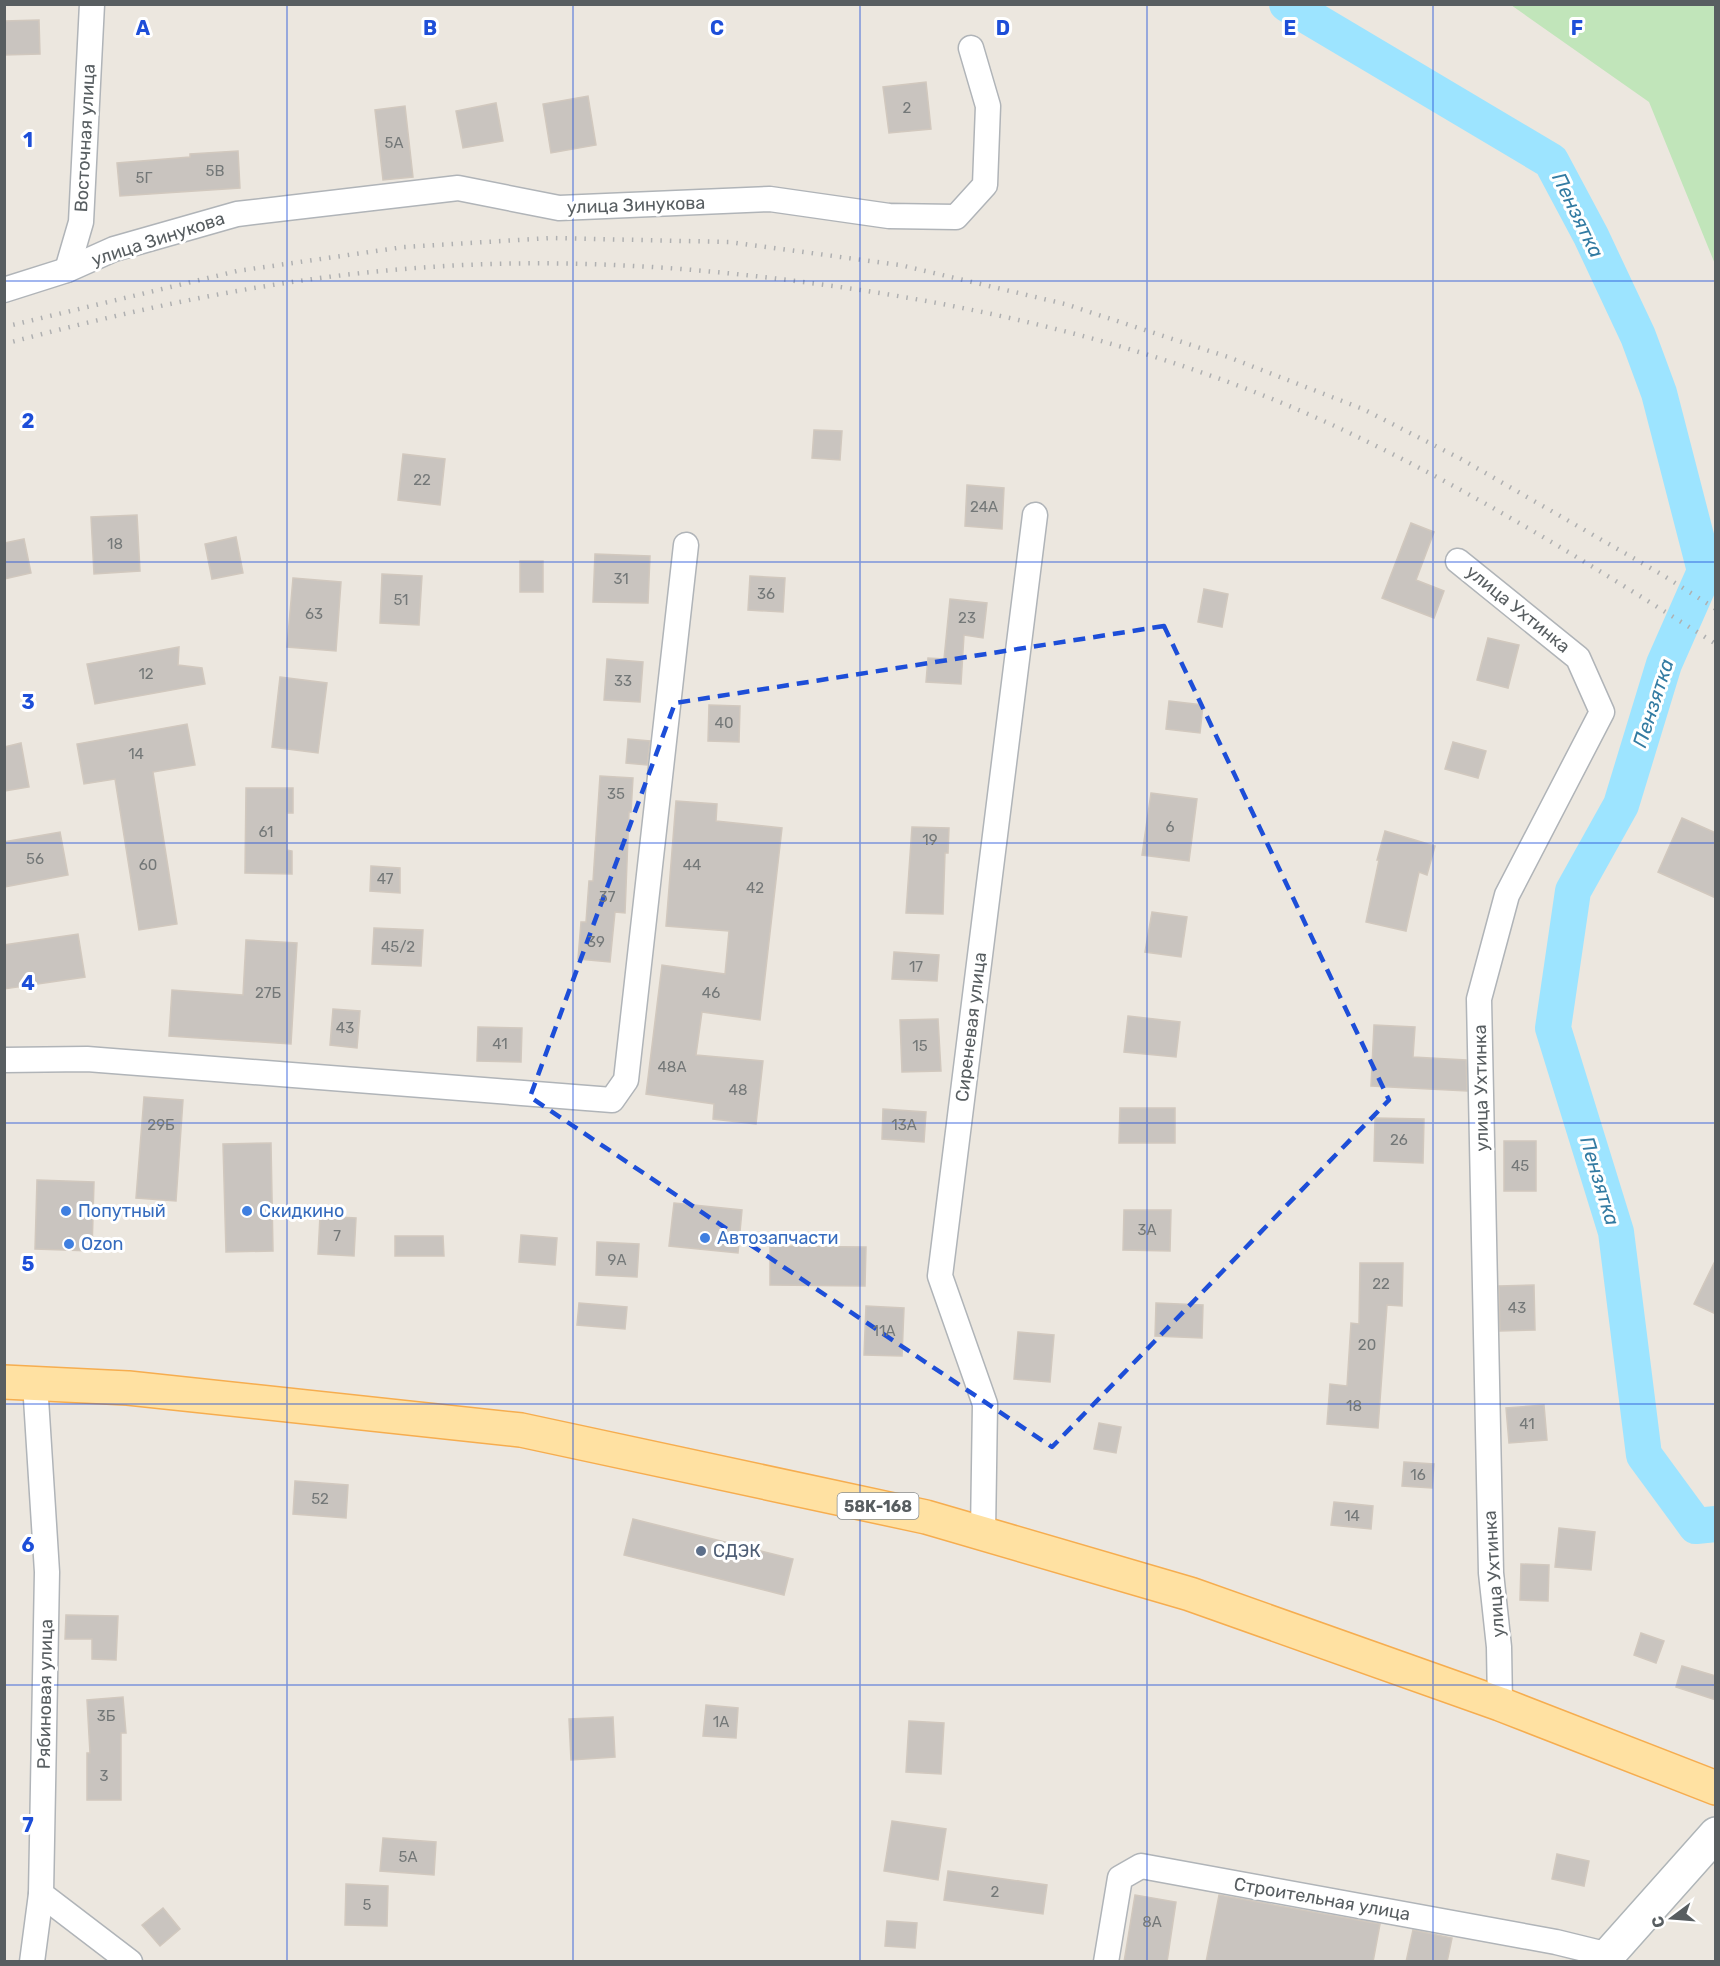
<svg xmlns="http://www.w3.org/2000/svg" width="1720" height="1966" font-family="Rubik,sans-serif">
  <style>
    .green { fill: #c1e5ba }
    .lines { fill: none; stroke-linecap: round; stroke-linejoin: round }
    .river { stroke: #9de4ff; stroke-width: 36 }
    .building { fill: #c9c4bf; stroke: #d1c8be; stroke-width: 1.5 }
    .street-casing { stroke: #b0b4b8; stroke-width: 27 }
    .secondary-casing { stroke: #afb5b8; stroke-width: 36 }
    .primary-casing { stroke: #f6ad4f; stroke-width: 36 }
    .street { stroke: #fff; stroke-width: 24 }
    .secondary { stroke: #fff; stroke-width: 33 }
    .primary { stroke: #ffe1a2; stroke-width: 33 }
    .rail { stroke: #afb0b1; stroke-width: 4.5; stroke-dasharray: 1.5 8; stroke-linecap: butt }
    .marked { fill: none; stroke: #1d4ed8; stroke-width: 4.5; stroke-dasharray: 12 8; stroke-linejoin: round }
    .grid { fill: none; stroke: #1d4ed8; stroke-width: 1.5; stroke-opacity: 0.55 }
    .shop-dot { fill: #3f7fe0; stroke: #fff; stroke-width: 2 }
    .service-dot { fill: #5c6f8a; stroke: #fff; stroke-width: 2 }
    .labels { text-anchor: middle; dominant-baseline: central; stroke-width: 6; stroke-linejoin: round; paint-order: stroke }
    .number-label { font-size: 15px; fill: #747878 }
    .shield { fill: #fff; stroke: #8a8e90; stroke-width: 1.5 }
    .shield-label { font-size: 16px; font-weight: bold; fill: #585e61 }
    .street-label { font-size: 18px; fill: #585e61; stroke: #fff }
    .shop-label { font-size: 18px; fill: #366cbe; stroke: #fff; text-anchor: start }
    .service-label { font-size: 18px; fill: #4e5e75; stroke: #fff; text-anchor: start }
    .water-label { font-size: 20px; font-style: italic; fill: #337ba2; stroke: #fff }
    .grid-label { font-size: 20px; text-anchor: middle; font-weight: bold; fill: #1d4ed8; stroke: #fff; stroke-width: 6; stroke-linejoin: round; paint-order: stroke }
  </style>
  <rect width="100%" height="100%" fill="#ece7df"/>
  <path class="green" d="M1511,5H1715V264L1649,102Z"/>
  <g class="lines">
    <path class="river" d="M1287,4L1551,161L1591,236L1638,336L1659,393L1705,571L1664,664L1621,805L1573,891L1553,1028L1616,1232L1644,1455L1696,1526L1716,1524"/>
  </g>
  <g class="building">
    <path d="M39,20L40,54L4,55V21Z"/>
    <path d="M926,82L931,129L889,133L883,87Z"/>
    <path d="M588,96L596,145L551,153L543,104Z"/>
    <path d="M496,103L503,141L463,148L456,111Z"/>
    <path d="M405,106L413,177L383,180L375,110Z"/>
    <path d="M238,151L240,188L120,196L117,163L190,157V154Z"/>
    <path d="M814,430L842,431L840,460L812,458Z"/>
    <path d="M403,454L445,459L440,505L398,500Z"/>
    <path d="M967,485L1004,488L1002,529L965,526Z"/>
    <path d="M137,515L140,571L94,574L91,517Z"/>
    <path d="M1411,523L1434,532L1416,580L1444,591L1434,618L1382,598Z"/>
    <path d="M236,537L243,573L212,579L205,544Z"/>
    <path d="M24,539L31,573L4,579V543Z"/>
    <path d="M595,554L650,556L648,603L593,602Z"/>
    <rect x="520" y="561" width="23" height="31"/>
    <path d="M382,574L422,576L419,625L380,623Z"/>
    <path d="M750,576L785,578L783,612L748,610Z"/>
    <path d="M293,578L341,582L336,651L287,647Z"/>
    <path d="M1204,589L1228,594L1222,627L1198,622Z"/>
    <path d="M950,599L987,603L983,638L964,635L961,684L926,682L928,658L944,659Z"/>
    <path d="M1488,638L1519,645L1508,688L1477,680Z"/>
    <path d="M179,647L178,665L202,668L205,684L95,704L87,664Z"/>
    <path d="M607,659L643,662L640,702L604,700Z"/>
    <path d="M280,677L327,683L318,753L272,747Z"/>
    <path d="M1169,701L1203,705L1200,733L1166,729Z"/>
    <path d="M709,705L740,706L739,742L708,741Z"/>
    <path d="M187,724L195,765L153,772L177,924L139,930L115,779L84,784L77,744Z"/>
    <path d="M628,739L650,741L647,765L626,763Z"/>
    <path d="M1453,742L1486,751L1478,778L1445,769Z"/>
    <path d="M21,743L29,787L4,791V747Z"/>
    <path d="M600,776L633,778L631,812H629L625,913L615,912L610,962L578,959L581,922H586L589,881H593Z"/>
    <path d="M246,788H293V813H287V850L292,851V874L245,873Z"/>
    <path d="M1151,793L1197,799L1189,861L1142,855Z"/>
    <path d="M676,801L717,804L716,821L782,828L760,1020L702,1012L696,1055L763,1061L756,1124L713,1119L714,1104L646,1094L662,965L725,974L729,931L666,926Z"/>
    <path d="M1682,818L1716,833V898L1658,872Z"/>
    <path d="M912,827L949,828L948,853H945L943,914L906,913Z"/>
    <path d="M1385,831L1435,846L1427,875L1419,872L1406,931L1366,922L1379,860H1377Z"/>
    <path d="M60,832L68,875L4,887V842Z"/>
    <path d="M371,866L400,868V893L370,891Z"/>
    <path d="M1152,912L1187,917L1181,957L1145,952Z"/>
    <path d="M374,928L423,930L421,966L372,964Z"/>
    <path d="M78,934L85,977L4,989V945Z"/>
    <path d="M246,940L297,943L291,1044L169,1036L172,990L243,995Z"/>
    <path d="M894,952L939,955L937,981L892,979Z"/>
    <path d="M333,1009L360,1011L357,1048L330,1045Z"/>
    <path d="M1128,1016L1180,1022L1176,1057L1124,1052Z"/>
    <path d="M938,1019L941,1071L902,1072L900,1020Z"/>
    <path d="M1374,1025L1415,1027L1413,1057L1466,1060L1467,1091L1371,1086Z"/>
    <path d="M478,1027L522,1028L521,1062L477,1061Z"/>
    <path d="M144,1097L183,1100L176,1201L136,1198Z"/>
    <path d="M1120,1108H1175V1143H1119Z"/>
    <path d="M883,1109L926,1112L924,1142L882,1139Z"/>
    <path d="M1375,1118L1424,1119L1423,1163L1374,1161Z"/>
    <rect x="1504" y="1141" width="32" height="50"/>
    <path d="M271,1143L273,1251L226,1252L223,1144Z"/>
    <path d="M37,1180L94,1182L92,1251L35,1249Z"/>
    <path d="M674,1203L742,1210L738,1253L669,1246Z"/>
    <path d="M1124,1210H1171L1170,1251L1123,1250Z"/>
    <path d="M320,1216L356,1218L354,1256L318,1254Z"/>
    <path d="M521,1235L557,1238L555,1265L519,1262Z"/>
    <path d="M395,1236H443L444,1256H395Z"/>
    <path d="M597,1242L639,1244L637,1277L596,1275Z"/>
    <path d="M770,1246L866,1247L865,1286L770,1285Z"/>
    <path d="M1716,1259V1314L1694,1304Z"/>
    <path d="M1360,1263H1403L1402,1306L1387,1305L1378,1428L1327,1424L1330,1384L1347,1386L1351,1323L1359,1324Z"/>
    <path d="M1534,1285L1535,1330L1500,1331L1499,1286Z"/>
    <path d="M579,1303L627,1307L625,1329L577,1325Z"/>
    <path d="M1156,1303L1203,1305L1202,1338L1155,1336Z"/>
    <path d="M866,1306L904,1308L902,1356L864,1355Z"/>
    <path d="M1018,1332L1054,1335L1050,1382L1014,1379Z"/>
    <path d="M1544,1405L1547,1440L1509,1443L1506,1408Z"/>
    <path d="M1099,1423L1121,1427L1116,1453L1094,1449Z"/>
    <path d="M1404,1462L1434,1464L1432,1488L1402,1486Z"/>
    <path d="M295,1481L348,1485L346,1518L293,1514Z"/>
    <path d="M1334,1502L1373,1506L1371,1529L1331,1525Z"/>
    <path d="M633,1519L793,1559L784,1595L624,1555Z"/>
    <path d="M1559,1528L1595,1532L1591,1570L1555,1567Z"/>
    <path d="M1521,1564L1549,1565L1548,1601L1520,1600Z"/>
    <path d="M66,1615L118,1616L116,1660L92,1659V1639H65Z"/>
    <path d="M1641,1633L1664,1641L1656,1663L1634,1655Z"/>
    <path d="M1682,1666L1716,1676V1700L1676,1687Z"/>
    <path d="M123,1697L126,1733H121V1800H87V1753H90L87,1700Z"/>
    <path d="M706,1705L738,1708L736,1738L703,1736Z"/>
    <path d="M613,1717L615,1757L571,1760L569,1719Z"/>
    <path d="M909,1721L944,1723L941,1774L906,1772Z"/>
    <path d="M892,1821L946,1829L938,1880L884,1871Z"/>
    <path d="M383,1838L436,1842L434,1875L380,1871Z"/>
    <path d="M1557,1854L1589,1861L1584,1886L1552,1879Z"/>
    <path d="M948,1871L1047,1885L1043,1914L944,1900Z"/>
    <path d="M346,1884L388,1886L387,1926L345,1925Z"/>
    <path d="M1135,1895L1176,1902L1167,1962H1124Z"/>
    <path d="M1219,1895L1380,1924L1373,1962H1206Z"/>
    <path d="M163,1908L180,1929L160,1946L142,1925Z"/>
    <path d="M887,1921L917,1923L915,1948L885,1946Z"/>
    <path d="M1413,1930L1452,1938L1447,1962H1406Z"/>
  </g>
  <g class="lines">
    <g class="street-casing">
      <g id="street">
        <path d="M67,270L81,222L92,4"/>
        <path d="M4,290L67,270L114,249L237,214L458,188L559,208L770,199L889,216L956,217L985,185L988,106L971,48"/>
        <path d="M1458,561L1578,658L1602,712L1507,895L1479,999L1491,1573L1499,1647L1500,1704"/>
        <path d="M4,1060L87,1059L612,1100L626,1080L686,545"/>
        <path d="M35,1383L47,1572L41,1894L130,1962"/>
        <path d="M983,1533L985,1404L940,1276L1035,515"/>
        <path d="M32,1962L41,1894"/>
        <path d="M1106,1962L1120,1878L1141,1866L1556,1942L1609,1955"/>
      </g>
    </g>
    <g class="secondary-casing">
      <path id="secondary" d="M1602,1962L1716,1834"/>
    </g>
    <g class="primary-casing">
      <path id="primary" d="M4,1382L128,1388L521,1430L926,1517L1190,1594L1500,1704L1716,1788"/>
    </g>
    <use href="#street" class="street"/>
    <use href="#secondary" class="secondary"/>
    <use href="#primary" class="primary"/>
    <g class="rail">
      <path d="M4,327L237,271L404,247L551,238L729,242L900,265L1065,304L1228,357L1363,409L1461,459L1661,574L1716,609"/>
      <path d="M4,344C135,309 268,280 404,269C542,257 681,265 818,284C1005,309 1193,356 1364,440C1486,499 1601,571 1716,644"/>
    </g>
  </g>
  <path class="marked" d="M1164,626L1389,1100L1052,1447L530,1097L675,703Z"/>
  <path class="grid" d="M287,4V1962M573,4V1962M860,4V1962M1147,4V1962M1433,4V1962M4,281H1716M4,562H1716M4,843H1716M4,1123H1716M4,1404H1716M4,1685H1716"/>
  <g class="shop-dot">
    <circle cx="66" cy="1211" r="6"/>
    <circle cx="247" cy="1211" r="6"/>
    <circle cx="705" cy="1238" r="6"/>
    <circle cx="69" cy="1244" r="6"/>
  </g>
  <circle class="service-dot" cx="701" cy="1551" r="6"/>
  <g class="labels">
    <g class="number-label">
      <text x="907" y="108">2</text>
      <text x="394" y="143">5А</text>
      <text x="215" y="171">5В</text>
      <text x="144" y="178">5Г</text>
      <text x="422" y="480">22</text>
      <text x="984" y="507">24А</text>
      <text x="115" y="544">18</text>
      <text x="621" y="579">31</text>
      <text x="766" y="594">36</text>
      <text x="401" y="600">51</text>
      <text x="314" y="614">63</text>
      <text x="967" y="618">23</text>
      <text x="146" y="674">12</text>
      <text x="623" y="681">33</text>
      <text x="724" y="723">40</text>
      <text x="136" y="754">14</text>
      <text x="616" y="794">35</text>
      <text x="1170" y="827">6</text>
      <text x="266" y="832">61</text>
      <text x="930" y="840">19</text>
      <text x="35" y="859">56</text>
      <text x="148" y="865">60</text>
      <text x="692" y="865">44</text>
      <text x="385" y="879">47</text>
      <text x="755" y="888">42</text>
      <text x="607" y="897">37</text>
      <text x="596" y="942">39</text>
      <text x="398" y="947">45/2</text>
      <text x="916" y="967">17</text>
      <text x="268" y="993">27Б</text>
      <text x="711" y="993">46</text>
      <text x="345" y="1028">43</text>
      <text x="500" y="1044">41</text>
      <text x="920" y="1046">15</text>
      <text x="672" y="1067">48А</text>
      <text x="738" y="1090">48</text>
      <text x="161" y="1125">29Б</text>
      <text x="904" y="1125">13А</text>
      <text x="1399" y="1140">26</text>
      <text x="1520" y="1166">45</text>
      <text x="1147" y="1230">3А</text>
      <text x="337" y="1236">7</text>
      <text x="617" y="1260">9А</text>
      <text x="1381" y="1284">22</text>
      <text x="1517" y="1308">43</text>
      <text x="884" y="1331">11А</text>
      <text x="1367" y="1345">20</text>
      <text x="1354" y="1406">18</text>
      <text x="1527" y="1424">41</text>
      <text x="1418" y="1475">16</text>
      <text x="320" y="1499">52</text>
      <text x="1352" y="1516">14</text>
      <text x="106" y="1716">3Б</text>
      <text x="721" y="1722">1А</text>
      <text x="104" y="1776">3</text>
      <text x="408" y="1857">5А</text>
      <text x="995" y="1892">2</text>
      <text x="367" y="1905">5</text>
      <text x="1152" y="1922">8А</text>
    </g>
    <rect class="shield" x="837.5" y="1493" width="81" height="26" rx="4.5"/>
    <g class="shield-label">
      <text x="878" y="1506">58К-168</text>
    </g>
    <g class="street-label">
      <text transform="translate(85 138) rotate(-87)">Восточная улица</text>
      <text transform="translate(636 205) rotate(-2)">улица Зинукова</text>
      <text transform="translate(158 239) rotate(-18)">улица Зинукова</text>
      <text transform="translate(1518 609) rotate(39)">улица Ухтинка</text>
      <text transform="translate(971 1027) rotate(-83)">Сиреневая улица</text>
      <text transform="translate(1481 1088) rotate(-91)">улица Ухтинка</text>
      <text transform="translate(1494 1574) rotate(-94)">улица Ухтинка</text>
      <text transform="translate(45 1694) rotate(-89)">Рябиновая улица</text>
      <text transform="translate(1322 1899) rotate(10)">Строительная улица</text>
    </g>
    <g class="shop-label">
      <text x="78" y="1211">Попутный</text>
      <text x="259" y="1211">Скидкино</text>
      <text x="717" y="1238">Автозапчасти</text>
      <text x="81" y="1244">Ozon</text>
    </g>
    <g class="service-label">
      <text x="713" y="1551">СДЭК</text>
    </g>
    <g class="water-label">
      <text transform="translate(1578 215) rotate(64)">Пензятка</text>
      <text transform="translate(1653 703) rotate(-72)">Пензятка</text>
      <text transform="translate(1600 1181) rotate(73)">Пензятка</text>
    </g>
  </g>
  <g class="grid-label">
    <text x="143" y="35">A</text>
    <text x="430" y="35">B</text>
    <text x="717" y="35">C</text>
    <text x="1003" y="35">D</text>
    <text x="1290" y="35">E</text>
    <text x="1577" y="35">F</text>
    <text x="28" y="147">1</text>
    <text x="28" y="428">2</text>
    <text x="28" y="709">3</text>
    <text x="28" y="990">4</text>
    <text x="28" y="1271">5</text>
    <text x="28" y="1552">6</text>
    <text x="28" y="1832">7</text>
  </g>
  <rect width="1720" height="1966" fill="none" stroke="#585e61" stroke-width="12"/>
  <g transform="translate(1672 1918) rotate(254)" stroke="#ffffff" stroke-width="4.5" paint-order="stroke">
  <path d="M0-4.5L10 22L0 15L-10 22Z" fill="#585e61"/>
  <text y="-9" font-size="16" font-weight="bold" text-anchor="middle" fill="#585e61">С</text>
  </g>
</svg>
